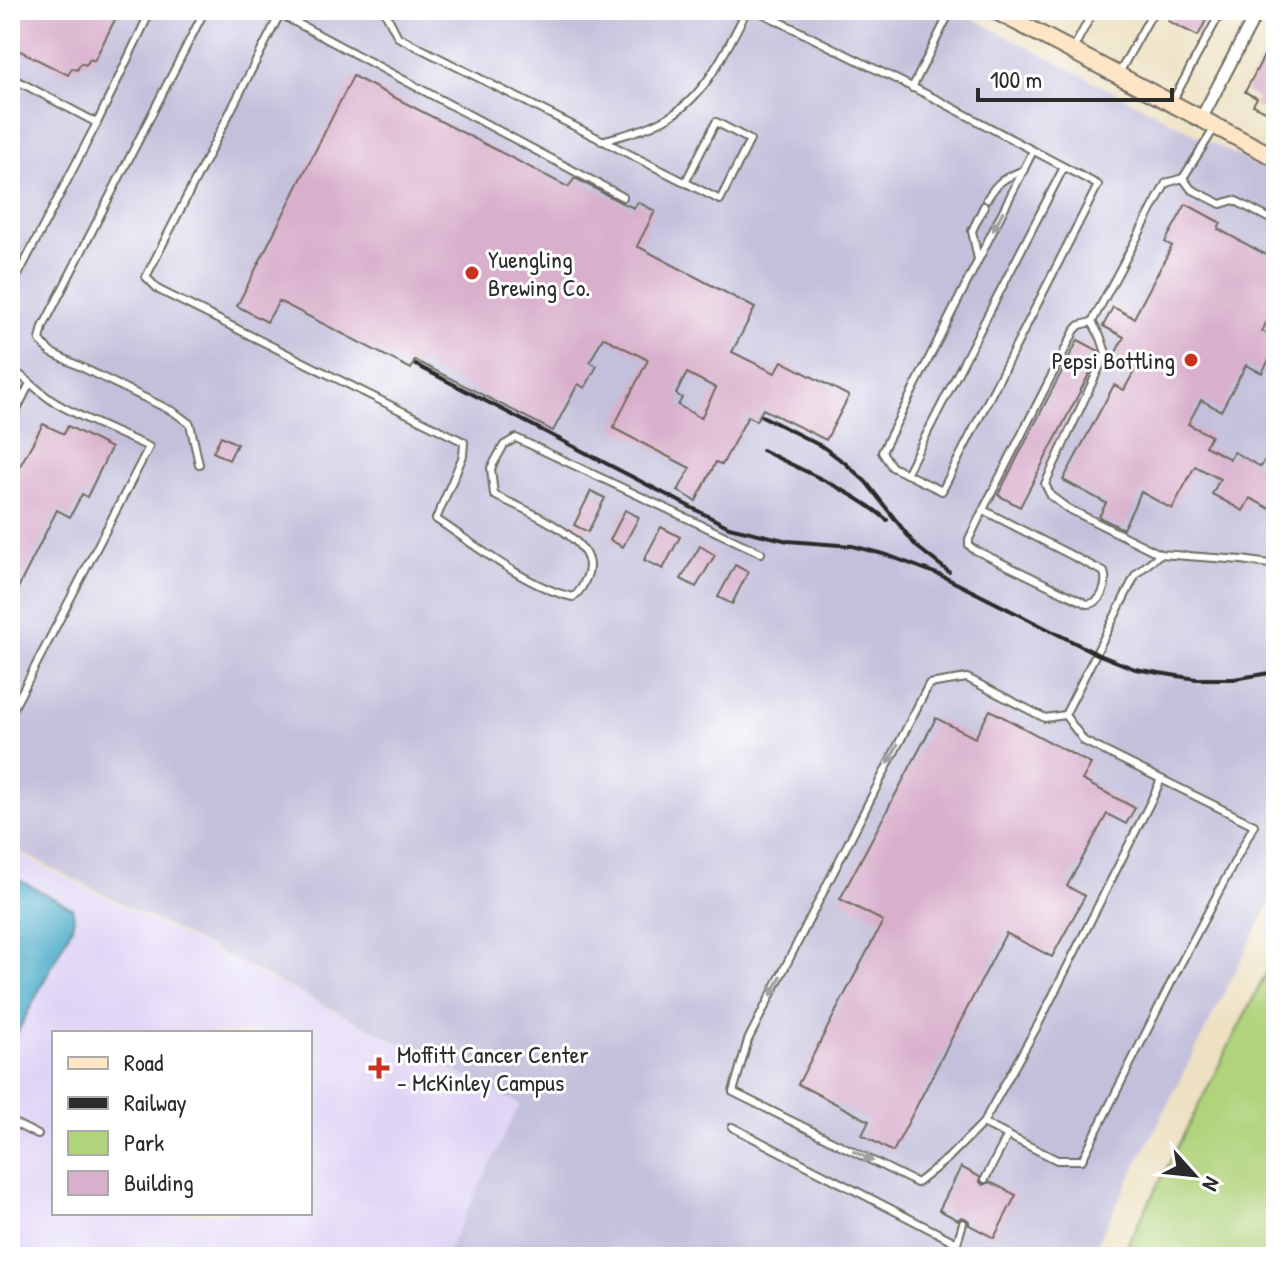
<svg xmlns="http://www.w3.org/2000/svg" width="1286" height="1267" font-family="'Patrick Hand',sans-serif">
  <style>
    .built { fill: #dfd4f5; fill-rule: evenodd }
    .industrial { fill: #c3c0db }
    .green { fill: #b0d37b; stroke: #6e7f53; stroke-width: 2 }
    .water { fill: #48aac7; stroke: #3a6a79; stroke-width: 2 }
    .building { fill: #d9b0cc; fill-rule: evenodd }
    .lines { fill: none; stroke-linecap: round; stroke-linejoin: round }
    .lane-casing { stroke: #6f6b60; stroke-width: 10 }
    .street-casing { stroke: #6f6b60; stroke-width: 15 }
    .secondary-casing { stroke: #6f6b60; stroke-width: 20 }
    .lane { stroke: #fff; stroke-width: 6 }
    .street { stroke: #fff; stroke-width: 11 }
    .secondary { stroke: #fde5c5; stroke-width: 16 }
    .rail { stroke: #2b2b2b; stroke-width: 4 }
    .oneway { fill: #a0a0a0 }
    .poi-dot { fill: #c8321e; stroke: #fff; stroke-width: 3 }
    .labels { text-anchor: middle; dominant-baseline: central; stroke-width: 6; stroke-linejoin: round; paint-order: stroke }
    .poi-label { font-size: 24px; fill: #2b2b2b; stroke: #fff; text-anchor: start }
  </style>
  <rect width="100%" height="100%" fill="#fff"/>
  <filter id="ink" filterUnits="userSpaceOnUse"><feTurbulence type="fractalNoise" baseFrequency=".0125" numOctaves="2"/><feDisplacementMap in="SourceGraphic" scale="16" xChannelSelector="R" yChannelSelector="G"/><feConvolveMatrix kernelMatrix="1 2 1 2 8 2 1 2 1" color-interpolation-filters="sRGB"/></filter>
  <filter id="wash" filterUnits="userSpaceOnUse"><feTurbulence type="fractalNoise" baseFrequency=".006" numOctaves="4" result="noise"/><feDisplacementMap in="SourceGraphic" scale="32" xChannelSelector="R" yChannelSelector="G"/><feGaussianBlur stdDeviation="1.8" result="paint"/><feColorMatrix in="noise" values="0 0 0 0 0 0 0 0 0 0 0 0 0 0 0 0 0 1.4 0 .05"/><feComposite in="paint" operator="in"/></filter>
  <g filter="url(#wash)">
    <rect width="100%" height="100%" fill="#ede1c2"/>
    <path class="built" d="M10,850L520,1104L444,1257H10ZM54,1033H310V1213H54Z"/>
    <path class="industrial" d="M10,10H956L1276,176V891L1090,1257H444L520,1104L10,847Z"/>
    <path class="green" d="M1276,954V1257H1121Z"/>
    <path class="water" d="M10,875L72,908L74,917L72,927L10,1047Z"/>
    <g id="blocks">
      <g class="building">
        <path d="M10,10H120L94,61L90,59L86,65L81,63L77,70L72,68L68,75L10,46Z"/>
        <path d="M1174,10H1211L1198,36L1168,21Z"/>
        <path d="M1265,54L1276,60V116L1253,105L1257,98L1245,92Z"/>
        <path d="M353,76L568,187L575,178L620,202L634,208L638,202L655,211L637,246L755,308L732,352L775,373L782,361L849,396L826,440L763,409L756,421L748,416L722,465L716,462L696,501L678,491L690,468L613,428L648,360L603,337L590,362L597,366L585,388L578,384L553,431L415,360L411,369L279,301L267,322L237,306ZM687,373L716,388L701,418L678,405L682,398L676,394Z"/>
        <path d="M1186,204L1221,223L1218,229L1276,260V304L1262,331L1276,339V347L1262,373L1246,365L1221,411L1201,400L1188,424L1211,436L1205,446L1230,459L1234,452L1261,467L1276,439V512L1250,498L1243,511L1212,494L1220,479L1195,466L1172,509L1141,492L1123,529L1099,517L1106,503L1063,480L1114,385L1124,390L1136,368L1114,356L1124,337L1103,326L1113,307L1134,318L1172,246L1165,242Z"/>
        <path d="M1078,340L1099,351L1100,353L1020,507L998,495Z"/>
        <path d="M43,424L64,434L68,426L111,448L87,497L82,494L70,517L57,510L10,604V484Z"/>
        <path d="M221,436L237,444L229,460L213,452Z"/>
        <path d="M591,491L605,498L588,532L574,525Z"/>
        <path d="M625,510L639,517L623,547L610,540Z"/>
        <path d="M661,527L680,537L663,569L644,560Z"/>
        <path d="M700,546L715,555L696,587L681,579Z"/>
        <path d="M735,565L748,572L732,604L718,597Z"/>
        <path d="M990,710L1091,764L1082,780L1135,808L1126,824L1107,814L1067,886L1085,896L1052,957L1006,933L893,1152L862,1135L869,1121L798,1084L883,921L840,899L936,718L975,738Z"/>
        <path d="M961,1167L980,1177V1182L983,1185L990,1182L1016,1195L994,1238L969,1225V1221L965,1218L961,1217L958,1220L939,1210Z"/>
      </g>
    </g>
  </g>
  <g filter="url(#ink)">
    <use href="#blocks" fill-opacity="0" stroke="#6f6b60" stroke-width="2"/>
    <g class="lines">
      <g class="lane-casing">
        <g id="lane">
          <path d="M272,10L280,14L146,277L159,290L464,442L463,456L436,519C474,544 528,588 573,597C581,591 583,585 587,576C603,539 520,508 494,495L491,468L504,445L516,438L761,553"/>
          <path d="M282,10L280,14L623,197"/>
          <path d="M384,10L398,37L720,200L750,140L716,122L685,183"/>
          <path d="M756,10L938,100L1098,185L942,491L892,467L882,452L1033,151"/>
          <path d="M1269,10L1276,14"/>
          <path d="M1073,49L1094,10"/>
          <path d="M1119,73L1154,10"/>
          <path d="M10,77L97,123"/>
          <path d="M912,88L951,10"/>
          <path d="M1173,100L1222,10"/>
          <path d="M601,141C620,136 638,132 655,124C703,104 724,54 747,10"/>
          <path d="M1183,178L1214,129"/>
          <path d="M987,199C998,181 1004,178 1024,170"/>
          <path d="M978,259L972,231L984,206"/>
          <path d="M10,271L18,275L97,123L151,10"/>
          <path d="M1092,322L1101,338L1106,353L1045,484L1051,496L1067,508L1160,554"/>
          <path d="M10,369C28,378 39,393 56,403C85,420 118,433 149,447L10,715"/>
          <path d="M10,423L30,383"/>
          <path d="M199,464L190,424L174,412L50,352L40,340L43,327L205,10"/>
          <path d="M906,474L1064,167"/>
          <path d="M983,510L1104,572C1108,584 1102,604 1087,604L973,549L969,545V539L983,510L1075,330L1080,325L1092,322L1166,183L1183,178L1191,189L1221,204L1234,200L1276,222"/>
          <path d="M1161,779L1154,795L1039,1023L983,1123L1057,1160H1082L1180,965L1254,825L1084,741L1065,715L1136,574L1160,554L1242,560L1276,565"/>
          <path d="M10,1121L38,1135"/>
          <path d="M983,1123L947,1159L917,1183L733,1092L748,1040L929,684L967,678L1045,718L1065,715"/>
          <path d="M732,1127L957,1243"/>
          <path d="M985,1179L1008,1135"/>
          <path d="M957,1257V1243L963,1223"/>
        </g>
      </g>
      <g class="street-casing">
        <path id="street" d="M1201,119L1258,10"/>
      </g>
      <g class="secondary-casing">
        <path id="secondary" d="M994,10L1276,158"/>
      </g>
      <use href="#lane" class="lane"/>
      <use href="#street" class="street"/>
      <use href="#secondary" class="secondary"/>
      <g class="rail">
        <path d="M416,365L729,527L788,541L852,546L887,555L940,575L1097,654L1135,669L1196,679H1234L1276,672"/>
        <path d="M762,416L823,447L845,463L866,482L916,546L949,572"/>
        <path d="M762,450C801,470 854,491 887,520"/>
      </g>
    </g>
    <defs><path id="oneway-solid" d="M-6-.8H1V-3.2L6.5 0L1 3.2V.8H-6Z" transform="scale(2)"/></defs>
    <g class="oneway">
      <use href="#oneway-solid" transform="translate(998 221) rotate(117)"/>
      <use href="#oneway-solid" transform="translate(893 754) rotate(117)"/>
      <use href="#oneway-solid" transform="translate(776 986) rotate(117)"/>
      <use href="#oneway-solid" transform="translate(863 1156) rotate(26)"/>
    </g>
  </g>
  <g class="poi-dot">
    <circle cx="472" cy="273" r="8"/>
    <circle cx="1191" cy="360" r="8"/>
    <path d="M375 1056h8v8h8v8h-8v8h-8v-8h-8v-8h8z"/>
  </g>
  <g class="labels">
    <g class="poi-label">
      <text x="488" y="259">Yuengling<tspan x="488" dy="28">Brewing Co.</tspan></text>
      <text x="1175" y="360" text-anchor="end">Pepsi Bottling</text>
      <text x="397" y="1054">Moffitt Cancer Center<tspan x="397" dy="28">- McKinley Campus</tspan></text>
    </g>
  </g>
  <rect width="1286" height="1267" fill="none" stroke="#fff" stroke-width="40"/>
  <rect x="52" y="1031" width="260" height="184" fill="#ffffff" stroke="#aaaaaa" stroke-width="2"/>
  <rect x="68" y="1057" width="40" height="12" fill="#fde5c5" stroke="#aaaaaa" stroke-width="2"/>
  <text x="124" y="1071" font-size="24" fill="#2b2b2b">Road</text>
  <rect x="68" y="1097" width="40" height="12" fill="#2b2b2b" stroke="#aaaaaa" stroke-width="2"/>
  <text x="124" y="1111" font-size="24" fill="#2b2b2b">Railway</text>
  <rect x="68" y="1131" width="40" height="24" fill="#b0d37b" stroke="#aaaaaa" stroke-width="2"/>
  <text x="124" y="1151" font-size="24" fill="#2b2b2b">Park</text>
  <rect x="68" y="1171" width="40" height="24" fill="#d9b0cc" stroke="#aaaaaa" stroke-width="2"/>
  <text x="124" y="1191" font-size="24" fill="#2b2b2b">Building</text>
  <g transform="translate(1194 1175) rotate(117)" stroke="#ffffff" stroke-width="6" paint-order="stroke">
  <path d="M0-6L14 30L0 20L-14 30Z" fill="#2b2b2b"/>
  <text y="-12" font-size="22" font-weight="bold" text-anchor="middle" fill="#2b2b2b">N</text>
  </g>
  <path d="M978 88v12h194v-12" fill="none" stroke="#2b2b2b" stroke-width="4"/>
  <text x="990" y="88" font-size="24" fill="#2b2b2b" stroke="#ffffff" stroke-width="6" paint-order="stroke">100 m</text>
</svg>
